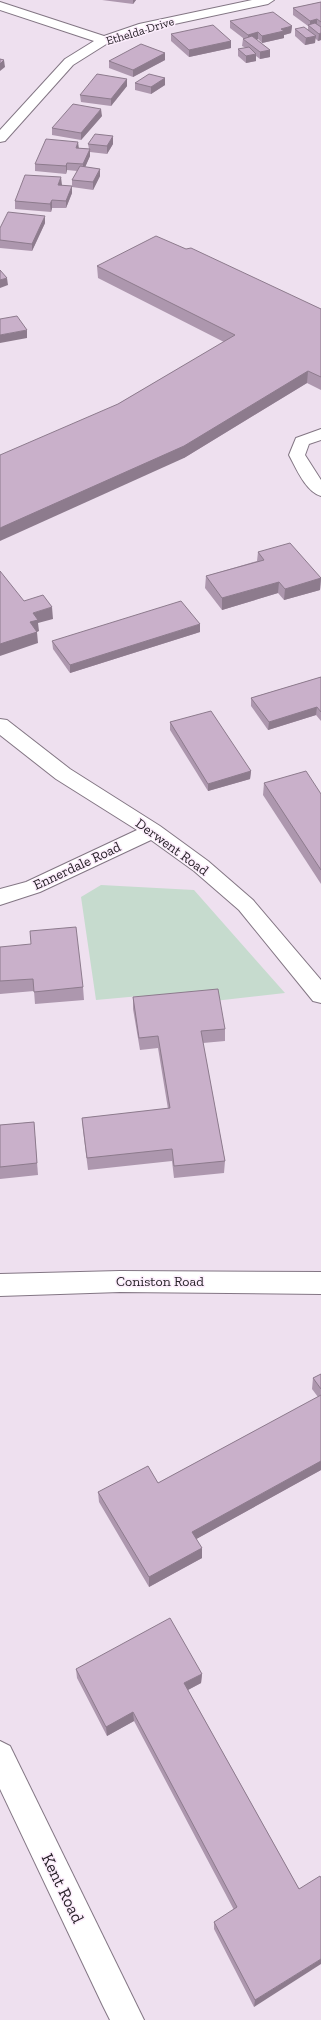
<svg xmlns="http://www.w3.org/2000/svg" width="321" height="2020" font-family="'Zilla Slab',serif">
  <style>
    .green { fill: #c6dbce }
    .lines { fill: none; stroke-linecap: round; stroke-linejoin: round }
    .minor-casing { stroke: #837684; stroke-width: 2 }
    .minor { fill: #fff; fill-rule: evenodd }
    .wall { fill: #ad97ae }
    .shaded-wall { fill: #8d7b8d }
    .building { fill: #c9b0ca; stroke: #8d7b8d }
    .labels { text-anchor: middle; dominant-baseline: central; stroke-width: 3; stroke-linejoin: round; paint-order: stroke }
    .far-street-label { font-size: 12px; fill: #221d23; stroke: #fcedfc }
    .street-label { font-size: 14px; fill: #221d23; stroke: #fcedfc }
    .near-street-label { font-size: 17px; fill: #221d23; stroke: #fcedfc }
  </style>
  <rect width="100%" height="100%" fill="#eee0ef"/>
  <path class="green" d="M101,885L194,890L285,993L144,1009L140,996L96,1000L81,897Z"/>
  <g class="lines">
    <g class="minor-casing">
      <g id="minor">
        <path d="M252,0H274L268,4L142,31L108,43L73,65L5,141L0,142V130L65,59L94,41L0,10V2L104,36L139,24Z"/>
        <path d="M321,429V440L309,444L305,455L321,480V496C306,492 296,468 289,455L296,438Z"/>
        <path d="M0,719L7,720L70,769L160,826L208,861L253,900L321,980V1003L313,1001L239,910L194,871L151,840L40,892L0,905V889L26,882L137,830L56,779L0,735Z"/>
        <path d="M120,1271L321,1272V1294L120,1292L0,1296V1274Z"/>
        <path d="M0,1741L10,1746L144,2020H110L103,2006L0,1789Z"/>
      </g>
    </g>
    <use href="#minor" class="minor"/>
  </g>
  <g class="wall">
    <path d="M102,0H136L133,4Z"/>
    <path d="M321,2V40L318,41L315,38V43L305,45L295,36V29L308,30V26L293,15V8Z"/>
    <path d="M230,21L292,26L291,33L284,35V38L262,43L258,39L257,40L270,50V57L260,59L256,56V61L246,63L238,56V49L246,48L242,46L243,39V38L230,28Z"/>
    <path d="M171,34L231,41V48L189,57L171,41Z"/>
    <path d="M165,53V60L133,77L109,68V61Z"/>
    <path d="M165,78V85L151,94L135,90V83Z"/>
    <path d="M127,79V86L111,106L81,102L80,95Z"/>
    <path d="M102,116L81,140L52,135V128Z"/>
    <path d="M88,144H113L107,154L90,152V156L85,167L100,169V176L93,190L72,187V180L77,171L67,170L66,174L35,171V164L79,148L89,149Z"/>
    <path d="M61,185L72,193L66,208H52L51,212L15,209V201L62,185Z"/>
    <path d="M45,223L32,251L0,248V228Z"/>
    <path d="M186,249L321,309V390L307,383L184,458L118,404L224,342L98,278L97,266Z"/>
    <path d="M258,552L321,578L320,590L284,600L278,593L222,610L205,588L206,576L257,561Z"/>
    <path d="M200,632L70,673L53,649L52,641Z"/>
    <path d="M321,677V721L316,715L268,730L251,706V698Z"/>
    <path d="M170,722L251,771L250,779L208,791L170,730Z"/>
    <path d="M264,783L321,794V884L263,795Z"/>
    <path d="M0,947L83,987L84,1000L35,1004L34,991L0,994Z"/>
    <path d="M133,997L225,1029V1041L203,1043L225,1161L224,1173L174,1178L172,1161L88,1170L83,1130L82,1118L168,1109L158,1048L140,1050L133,1009Z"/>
    <path d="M34,1122L38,1175L0,1179V1125Z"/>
    <path d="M321,1374V1470L196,1539L202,1558L149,1587L99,1502L98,1492L158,1483L318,1397L312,1389L313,1378Z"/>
    <path d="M76,1669L202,1674L201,1683L188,1690L299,1889L254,2007L214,1929V1922L234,1910L134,1721L107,1736L77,1678Z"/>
  </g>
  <g class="shaded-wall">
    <path d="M133,0H136L133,4Z"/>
    <path d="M317,19V26H310V21Z"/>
    <path d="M292,26L291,33L284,35V38L262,43V36L281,29Z"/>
    <path d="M258,32V39L248,42V35Z"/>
    <path d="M321,33V40L318,41L319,34Z"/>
    <path d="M316,36L315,43L305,45L306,38Z"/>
    <path d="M231,41V48L189,57V50Z"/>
    <path d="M270,50V57L260,59V52Z"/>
    <path d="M165,53V60L133,77V70Z"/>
    <path d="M256,54V61L246,63V56Z"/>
    <path d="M4,60L5,67L0,71V64Z"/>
    <path d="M165,78V85L151,94V87Z"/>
    <path d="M127,79V86L111,106V99Z"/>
    <path d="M101,109L102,116L81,140V133Z"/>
    <path d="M113,136V144L107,154V146Z"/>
    <path d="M78,142L79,149L76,148Z"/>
    <path d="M90,149V156L83,172V164Z"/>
    <path d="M67,163V170L66,174V166Z"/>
    <path d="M100,169V176L93,190V182Z"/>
    <path d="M61,177L62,185L58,192V185Z"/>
    <path d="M72,186V193L66,208V201Z"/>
    <path d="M52,200V208L51,212L50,204Z"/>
    <path d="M45,216V223L32,251V244Z"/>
    <path d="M7,278L8,285L0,288V280Z"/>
    <path d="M27,330V338L0,343V335Z"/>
    <path d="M308,371L307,383L184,458L0,541V528Z"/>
    <path d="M321,578L320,590L284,600L285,589Z"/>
    <path d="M279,582L278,593L222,610V598Z"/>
    <path d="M52,607L53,619L38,623L39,631L37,632L38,643L0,656V644L33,613Z"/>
    <path d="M200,624V632L70,673V665Z"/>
    <path d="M317,707L316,715L268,730L269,722Z"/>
    <path d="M251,771L250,779L208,791V784Z"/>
    <path d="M321,1461V1470L191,1542L192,1532Z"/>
    <path d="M202,1548V1558L149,1587V1577Z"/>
    <path d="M202,1674L201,1683L184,1692V1683Z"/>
    <path d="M133,1712L134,1721L107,1736L106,1727Z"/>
    <path d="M321,1959V1964L254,2007L255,2000Z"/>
  </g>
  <g class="building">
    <path d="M321,2V22L317,19L310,21L293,8Z"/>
    <path d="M273,12L292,26L281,29L284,31L262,36L258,32L248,35L230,21Z"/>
    <path d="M315,23L321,27V33L319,34L308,25Z"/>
    <path d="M213,25L231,41L189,50L171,34Z"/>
    <path d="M304,27L316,36L306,38L295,29Z"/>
    <path d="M252,36L270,50L260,52L243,39Z"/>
    <path d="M141,44L165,53L133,70L109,61Z"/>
    <path d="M249,47L256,54L246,56L238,49Z"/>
    <path d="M0,59L4,60L0,64Z"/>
    <path d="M97,74L127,79L111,99L80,95Z"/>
    <path d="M149,74L165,78L151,87L135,83Z"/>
    <path d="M73,104L101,109L81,133L52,128Z"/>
    <path d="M95,134L113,136L107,146L88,144Z"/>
    <path d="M46,139L78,142L76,148L90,149L83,164L67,163L66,166L35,164Z"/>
    <path d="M80,166L100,169L93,182L72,180Z"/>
    <path d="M25,175L61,177L58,185L72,186L66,201L52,200L50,204L15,201Z"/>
    <path d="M8,212L45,216L32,244L0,240V228Z"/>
    <path d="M156,236L186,249L191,248L321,309V377L308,371L184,446L0,528V455L118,404L235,335L97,266Z"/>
    <path d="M0,270L7,278L0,280Z"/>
    <path d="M17,316L27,330L0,335V319Z"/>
    <path d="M290,543L321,578L285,589L279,582L222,598L206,576L264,560L258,552Z"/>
    <path d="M0,571L24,601L43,595L52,607L33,613L38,620L30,622L37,632L0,644Z"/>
    <path d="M181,601L200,624L70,665L52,641Z"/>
    <path d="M321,677V712L317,707L269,722L251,698Z"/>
    <path d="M211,711L251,771L208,784L170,722Z"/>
    <path d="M306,771L321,794V870L264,783Z"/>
    <path d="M76,927L83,987L34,992L33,979L0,981V947L31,944L30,931Z"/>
    <path d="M218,989L225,1029L201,1031L225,1161L174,1166L172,1149L87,1158L82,1118L170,1108L158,1036L139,1038L133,997Z"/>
    <path d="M34,1122L37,1163L0,1167V1125Z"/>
    <path d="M321,1374V1389L313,1378Z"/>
    <path d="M321,1395V1461L192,1532L202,1548L149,1577L98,1492L148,1466L158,1483Z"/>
    <path d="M170,1618L202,1674L184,1683L299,1889L320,1876L321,1878V1959L255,2000L214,1922L237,1907L133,1712L106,1727L76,1669Z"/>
  </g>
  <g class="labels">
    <g class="far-street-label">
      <text transform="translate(140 31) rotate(-17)">Ethelda Drive</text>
    </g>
    <g class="street-label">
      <text transform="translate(172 847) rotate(36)">Derwent Road</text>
      <text transform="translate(77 866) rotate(-25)">Ennerdale Road</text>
      <text x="160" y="1281">Coniston Road</text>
    </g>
    <g class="near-street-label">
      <text transform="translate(63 1888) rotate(64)">Kent Road</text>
    </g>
  </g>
</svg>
